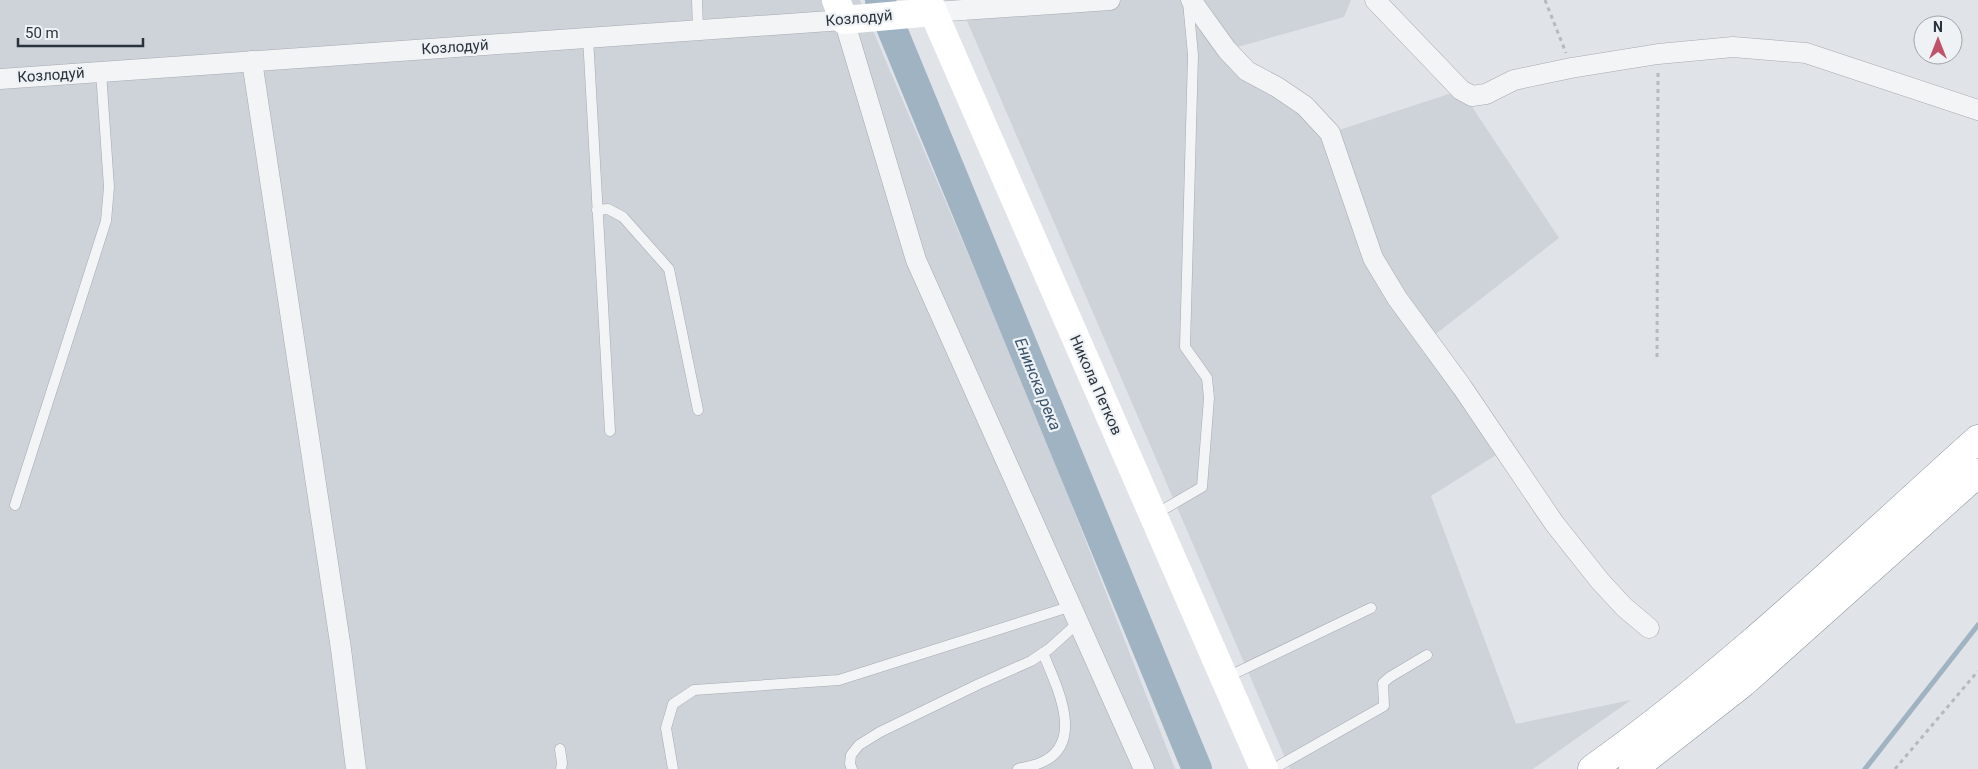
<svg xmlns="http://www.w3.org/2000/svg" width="1978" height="769" font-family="Roboto,sans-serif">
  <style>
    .built { fill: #ced3d9 }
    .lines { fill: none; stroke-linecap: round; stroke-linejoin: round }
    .stream { stroke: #9fb3c3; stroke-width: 5 }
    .river { stroke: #9fb3c3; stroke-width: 30 }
    .service-casing { stroke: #a6aab1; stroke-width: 11 }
    .minor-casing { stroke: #a6aab1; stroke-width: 21 }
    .trunk-casing { stroke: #89929c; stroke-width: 29 }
    .path { stroke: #b6babe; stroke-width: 3; stroke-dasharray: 4 4; stroke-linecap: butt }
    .service { stroke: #f2f4f6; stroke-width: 10 }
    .minor { stroke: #f2f4f6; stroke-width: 20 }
    .secondary { stroke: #fff; stroke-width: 28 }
    .trunk { stroke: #fff; stroke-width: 28 }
    .labels { text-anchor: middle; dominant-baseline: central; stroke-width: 4.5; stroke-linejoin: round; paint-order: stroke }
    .street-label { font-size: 15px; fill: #2a323d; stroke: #eff2f5 }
    .water-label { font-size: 16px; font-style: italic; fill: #39536c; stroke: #eff2f5 }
  </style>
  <rect width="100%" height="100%" fill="#e0e3e7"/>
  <g class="built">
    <path d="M0,0H860L1036,414L1175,769H0Z"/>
    <path d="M958,0H1351L1344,17L1227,50L1330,133L1461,90L1559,238L1428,340L1504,450L1431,496L1516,724L1631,700L1533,769H1290Z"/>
  </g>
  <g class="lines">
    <path class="stream" d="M1865,769L1978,625"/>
    <path class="river" d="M880,0L1197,769"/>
    <g class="service-casing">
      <g id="service">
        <path d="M697,0L698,30"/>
        <path d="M588,37L610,431"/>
        <path d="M597,210L608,209L623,217L669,269L698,410"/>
        <path d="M15,505L106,221L109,187L101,72"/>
        <path d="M1154,515L1202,487L1209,398L1207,378L1185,347L1193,55L1188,2"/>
        <path d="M1225,678L1371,608"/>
        <path d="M560,749L562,763L561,769"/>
        <path d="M673,769L666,728L673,704L694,690L839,680L1072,606"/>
        <path d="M852,769L850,764L851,755L859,745L880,732L979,684L1031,661L1049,649L1079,622"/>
        <path d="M1018,769C1025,767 1033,766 1040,763C1087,744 1056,685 1043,653"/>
        <path d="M1273,769L1384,706L1383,683L1390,677L1427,655"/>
      </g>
    </g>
    <g class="minor-casing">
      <g id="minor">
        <path d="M1191,0L1227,50L1247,71L1277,87L1305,106L1330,133L1373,258L1397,298L1462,387L1554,523L1600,581L1624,607L1649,628"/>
        <path d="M1375,0L1461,90L1472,96L1486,94L1514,80L1571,68L1658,54L1733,47L1806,53L1978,110"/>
        <path d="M933,12L1110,0"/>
        <path d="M252,61L341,649L356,769"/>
        <path d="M0,79L844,20L916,260L1144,769"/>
      </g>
    </g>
    <g class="trunk-casing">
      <g id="trunk">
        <path d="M1592,769C1730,671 1852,552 1978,439"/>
        <path d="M1633,769L1743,683L1978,473"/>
      </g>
    </g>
    <g class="path">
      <path d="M1545,0L1566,53"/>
      <path d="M1657,357L1658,70"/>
      <path d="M1895,769L1978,671"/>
    </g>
    <use href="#service" class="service"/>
    <use href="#minor" class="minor"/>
    <g class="secondary">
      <path d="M836,0L844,20L933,12"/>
      <path d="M928,0L1264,769"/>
    </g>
    <use href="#trunk" class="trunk"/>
  </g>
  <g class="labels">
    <g class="street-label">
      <text transform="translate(859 18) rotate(-5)">Козлодуй</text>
      <text transform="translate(455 47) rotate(-4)">Козлодуй</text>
      <text transform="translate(51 75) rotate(-4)">Козлодуй</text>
      <text transform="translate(1096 385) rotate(66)">Никола Петков</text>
    </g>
    <g class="water-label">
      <text transform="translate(1038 384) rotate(68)">Енинска река</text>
    </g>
  </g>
  <g transform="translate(1938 40)"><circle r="24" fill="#eff2f5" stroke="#a0a5ab"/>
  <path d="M0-4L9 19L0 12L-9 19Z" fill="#be536a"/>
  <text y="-8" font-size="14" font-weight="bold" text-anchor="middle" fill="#2a323d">N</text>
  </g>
  <path d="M18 38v8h125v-8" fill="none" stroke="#2a323d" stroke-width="2.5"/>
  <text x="25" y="38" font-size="15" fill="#2a323d" stroke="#eff2f5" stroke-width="4" paint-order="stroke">50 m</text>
</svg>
